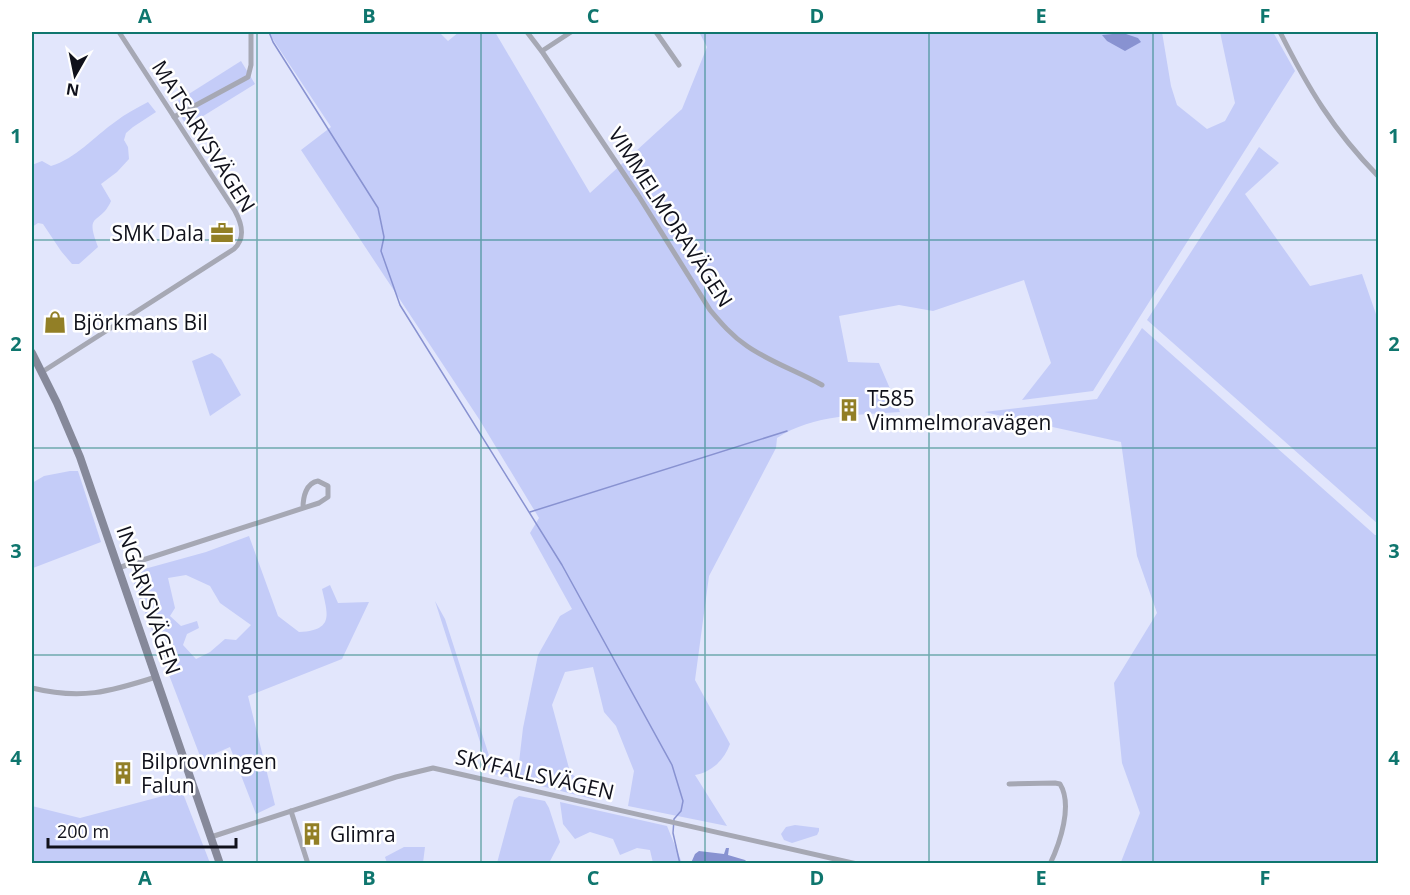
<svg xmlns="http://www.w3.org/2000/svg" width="1410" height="895" font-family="'Open Sans',sans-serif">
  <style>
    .green { fill: #c4ccf8; fill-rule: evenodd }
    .water { fill: #8892d1 }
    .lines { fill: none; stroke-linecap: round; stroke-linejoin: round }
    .stream { stroke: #8892d1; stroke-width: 1.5 }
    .street { stroke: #a6a8b4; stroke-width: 5 }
    .secondary { stroke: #86899a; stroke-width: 8 }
    .grid { fill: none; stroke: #0f766e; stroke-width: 1.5; stroke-opacity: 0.55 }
    .labels { text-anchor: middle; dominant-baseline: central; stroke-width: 5; stroke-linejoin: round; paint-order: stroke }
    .street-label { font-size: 21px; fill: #10111b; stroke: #fff }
    .poi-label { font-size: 21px; fill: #10111b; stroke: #fff; text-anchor: start }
    .neatline { fill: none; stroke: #0f766e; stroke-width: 2 }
    .grid-label { font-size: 20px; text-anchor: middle; font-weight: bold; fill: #0f766e }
  </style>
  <rect width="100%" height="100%" fill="#e2e6fc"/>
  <g class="green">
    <path d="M268,32H439L448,41L459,32H495L590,193L682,109L707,47L699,32H1162L1171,86L1177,105L1207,129L1225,121L1235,103L1220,32H1273L1295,71L1093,391L1022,400L1051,363L1024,280L933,311L899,305L839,316L848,362L879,363L900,412C859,415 814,414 777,438L776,448L709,576L695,680L730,744C724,760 712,772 695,775L727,826L628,806L634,771L616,726L604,712L593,667L565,672L552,705L570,772L583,784L596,800L490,773L435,601L445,619L493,768L518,771L523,728L538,655L560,616L572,609L530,533L539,518L479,419L301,150L331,127Z"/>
    <path d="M241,61L255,84L187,126L173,104Z"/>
    <path d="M148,102L156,112L133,127L126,133L124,140L128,147L129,159L117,172L101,184L111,201C100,226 84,211 98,247L79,264H72L61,251L43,224L38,223L32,227V165L42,161L51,166C75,159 95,136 115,122C125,114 137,108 148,102Z"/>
    <path d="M1259,147L1279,163L1245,194L1310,286L1362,274L1377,317H1378V524L1147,320Z"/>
    <path d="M1142,328L1375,535H1378V863L1121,862L1140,813L1122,763L1114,683L1157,613L1137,556L1121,442L984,412L1097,399Z"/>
    <path d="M212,353L221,359L241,395L210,416L192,361Z"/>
    <path d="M70,471H78L101,542L33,568L32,483L44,476Z"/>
    <path d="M249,536L278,616L299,632C334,630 328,615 322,589L330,585L338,603L369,602L342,659L248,696L275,805L256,814L230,747L214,754L205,769L130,573L206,552ZM186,575L210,586L220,603L251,625L236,640L225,639L210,652L196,659L183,645L187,634L199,628L197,621L181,626L170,616L175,608L168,578Z"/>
    <path d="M182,791L210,863H32V806L80,818Z"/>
    <path d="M519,796L545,801L549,808L560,842L549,863H497L514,800Z"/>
    <path d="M560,802L667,826L682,863H653L650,850L637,848L620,855L613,839L590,832L575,839L563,824Z"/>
    <path d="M795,825L819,828V831L817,835L792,843L784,840L781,834L786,827Z"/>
    <path d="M404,847H425L423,863H387L385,857Z"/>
  </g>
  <g class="water">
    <path d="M1123,33L1138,38L1141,42L1125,51L1107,41L1102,35Z"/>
    <path d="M726,848H729L728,855L745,860L748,863H691L695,854L699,851L724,854Z"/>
  </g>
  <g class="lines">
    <g class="stream">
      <path d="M269,32L273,42L378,208L384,237L381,251L400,305L562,565L672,765L683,801L681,811L674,819L673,833L680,864"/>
      <path d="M530,512L787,431"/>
    </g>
    <g class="street">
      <path d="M527,32L543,53L638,195L710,310C721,323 732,336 747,346C770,362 797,371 822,385"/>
      <path d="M656,32L679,65"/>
      <path d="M1280,32C1308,88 1333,130 1378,176"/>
      <path d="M542,51L571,32"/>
      <path d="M174,117L248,77L251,65V32"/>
      <path d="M42,372L234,249C246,238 242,224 235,211L119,32"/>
      <path d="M118,568L319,503L328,497V486L318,481C306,483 303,497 303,508"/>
      <path d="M32,688C81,700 109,692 156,677"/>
      <path d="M1009,784L1055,783L1060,784C1073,805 1060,843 1050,864"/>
      <path d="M291,811L308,864"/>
      <path d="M211,837L396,777L433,768L857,864"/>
    </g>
    <path class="secondary" d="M32,353L57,403L80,457L220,864"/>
  </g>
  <path class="grid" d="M257,32V864M481,32V864M705,32V864M929,32V864M1153,32V864M32,240H1378M32,448H1378M32,655H1378"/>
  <defs>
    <g id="office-bare" transform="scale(1.8)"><path d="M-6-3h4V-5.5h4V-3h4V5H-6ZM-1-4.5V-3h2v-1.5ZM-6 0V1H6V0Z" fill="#927f26" stroke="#fff" stroke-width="2.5" paint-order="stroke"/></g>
    <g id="shop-bare" transform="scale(1.8)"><path d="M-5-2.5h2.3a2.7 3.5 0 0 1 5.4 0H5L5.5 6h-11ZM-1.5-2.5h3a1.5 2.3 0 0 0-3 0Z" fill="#927f26" stroke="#fff" stroke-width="2.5" paint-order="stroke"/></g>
    <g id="building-bare" transform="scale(1.8)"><path d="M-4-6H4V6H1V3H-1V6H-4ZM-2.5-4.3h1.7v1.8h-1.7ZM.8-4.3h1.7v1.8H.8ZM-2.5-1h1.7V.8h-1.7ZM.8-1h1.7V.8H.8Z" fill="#927f26" stroke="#fff" stroke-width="2.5" paint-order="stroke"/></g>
  </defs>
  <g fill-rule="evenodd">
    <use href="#office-bare" x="222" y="233"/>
    <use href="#shop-bare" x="55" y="322"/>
    <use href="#building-bare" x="849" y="410"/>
    <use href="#building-bare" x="123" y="773"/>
    <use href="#building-bare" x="312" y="834"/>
  </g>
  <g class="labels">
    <g class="street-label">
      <text transform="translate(204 136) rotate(58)">MATSARVSVÄGEN</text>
      <text transform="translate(671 217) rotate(57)">VIMMELMORAVÄGEN</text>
      <text transform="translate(149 600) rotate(71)">INGARVSVÄGEN</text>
      <text transform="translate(535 774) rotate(13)">SKYFALLSVÄGEN</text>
    </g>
    <g class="poi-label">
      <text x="204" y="233" text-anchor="end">SMK Dala</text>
      <text x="73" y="322">Björkmans Bil</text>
      <text x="867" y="398">T585<tspan x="867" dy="24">Vimmelmoravägen</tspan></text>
      <text x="141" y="761">Bilprovningen<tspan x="141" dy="24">Falun</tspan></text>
      <text x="330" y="834">Glimra</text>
    </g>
  </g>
  <rect width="1410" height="895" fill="none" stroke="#ffffff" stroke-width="66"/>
  <g transform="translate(75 75) rotate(189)" stroke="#ffffff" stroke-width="4.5" paint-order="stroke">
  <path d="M0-4.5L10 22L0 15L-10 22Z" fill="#10111b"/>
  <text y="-9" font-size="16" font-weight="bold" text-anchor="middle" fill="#10111b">N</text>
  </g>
  <path d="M48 838v9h188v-9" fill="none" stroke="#10111b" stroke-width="3"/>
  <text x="57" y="838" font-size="18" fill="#10111b" stroke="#ffffff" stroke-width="4.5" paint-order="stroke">200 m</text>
  <rect x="33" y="33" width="1344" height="829" class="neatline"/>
  <g class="grid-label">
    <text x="145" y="23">A</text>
    <text x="369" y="23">B</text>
    <text x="593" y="23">C</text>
    <text x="817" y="23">D</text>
    <text x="1041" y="23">E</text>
    <text x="1265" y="23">F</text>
    <text x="16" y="143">1</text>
    <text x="1394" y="143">1</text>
    <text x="16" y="351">2</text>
    <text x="1394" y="351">2</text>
    <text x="16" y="558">3</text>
    <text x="1394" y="558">3</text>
    <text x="16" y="765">4</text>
    <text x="1394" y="765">4</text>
    <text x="145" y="885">A</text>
    <text x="369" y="885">B</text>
    <text x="593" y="885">C</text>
    <text x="817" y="885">D</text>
    <text x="1041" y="885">E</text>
    <text x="1265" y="885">F</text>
  </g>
</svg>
